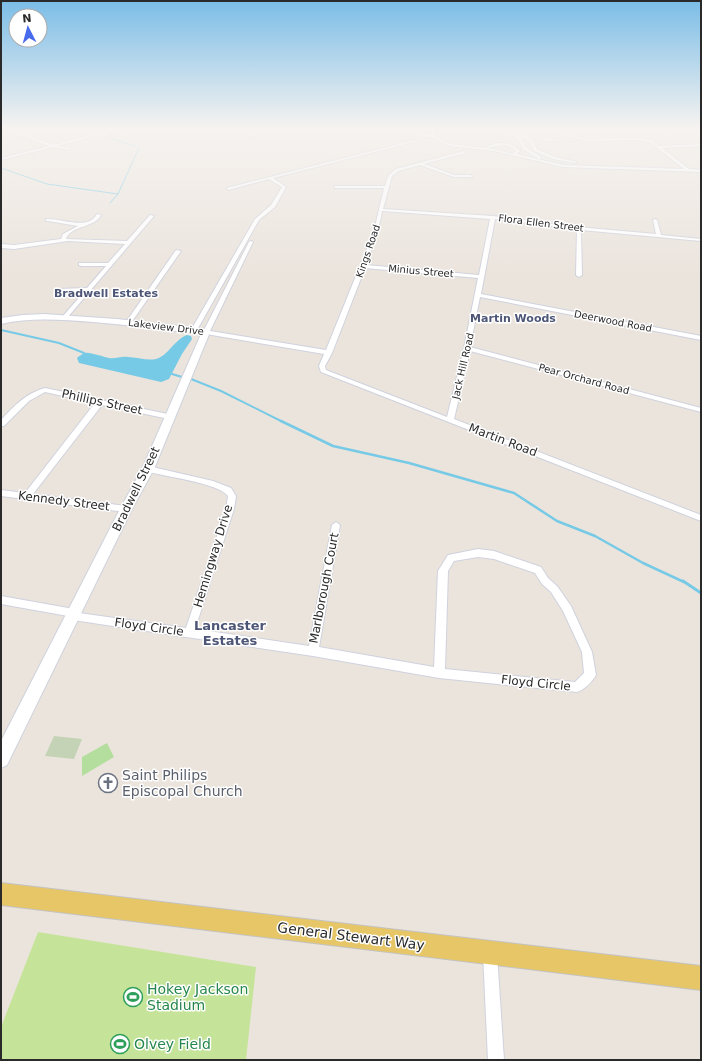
<svg xmlns="http://www.w3.org/2000/svg" width="702" height="1061" font-family="'DejaVu Sans',sans-serif">
  <style>
    .green { fill: #b4de9d }
    .cemetery { fill: #c4d3b5 }
    .pitch { fill: #c6e499 }
    .water { fill: #77cae6 }
    .lines { fill: none; stroke-linecap: round; stroke-linejoin: round }
    .stream-far3 { stroke: #77cae6; stroke-width: 1 }
    .stream-far2 { stroke: #77cae6; stroke-width: 2 }
    .stream-far1 { stroke: #77cae6; stroke-width: 2.5 }
    .stream { stroke: #77cae6; stroke-width: 3 }
    .street-casing { stroke: #cfd2dd; stroke-width: 2 }
    .secondary-casing { stroke: #cfd2dd; stroke-width: 2 }
    .primary-casing { stroke: #c3c3c3; stroke-width: 2 }
    .street { fill: #fff; fill-rule: evenodd }
    .secondary { fill: #fff; fill-rule: evenodd }
    .primary { fill: #e6c666; fill-rule: evenodd }
    .labels { text-anchor: middle; dominant-baseline: central; stroke-width: 3; stroke-linejoin: round; paint-order: stroke }
    .far-street-label { font-size: 10px; fill: #2a2a2a; stroke: #fff }
    .far-neighbourhood-label { font-size: 11px; font-weight: bold; fill: #4d5677; stroke: #fff }
    .street-label { font-size: 12px; fill: #2a2a2a; stroke: #fff }
    .neighbourhood-label { font-size: 13px; font-weight: bold; fill: #4d5677; stroke: #fff }
    .near-worship-label { font-size: 14px; fill: #5b616d; stroke: #fff; text-anchor: start }
    .near-street-label { font-size: 14px; fill: #2a2a2a; stroke: #fff }
    .near-leisure-label { font-size: 14px; fill: #27864d; stroke: #fff; text-anchor: start }
  </style>
  <rect width="100%" height="100%" fill="#ebe4dd"/>
  <path class="green" d="M107,743L114,757L82,776V757Z"/>
  <path class="cemetery" d="M54,736L82,739L74,759L45,756Z"/>
  <path class="pitch" d="M38,932L256,967L246,1060H1V1027Z"/>
  <path class="water" d="M187,335L191,336L192,339L182,354L169,379L161,382L79,363L77,358C79,356 82,354 85,353C90,352 103,357 109,358C115,359 122,356 128,357C137,357 147,361 156,359C168,356 174,340 187,335Z"/>
  <g class="lines">
    <g class="stream-far3">
      <path d="M111,133L112,139L136,146"/>
      <path d="M1,168L47,184L118,194"/>
      <path d="M110,203L118,194L139,148"/>
    </g>
    <g class="stream-far2">
      <path d="M1,330L59,343L84,353"/>
      <path d="M172,374L182,377"/>
      <path d="M191,379L221,391L283,422"/>
    </g>
    <path class="stream-far1" d="M281,421L333,446L409,463L514,493L557,521L595,536L643,563L684,582"/>
    <path class="stream" d="M683,581L701,593"/>
    <g class="street-casing">
      <g id="street">
        <path d="M6,129H11L53,145L114,129H121L58,146L71,148V150L53,147L1,160V158L49,146Z"/>
        <path d="M427,129H437L434,136L450,144L494,149L512,154L516,151C506,142 500,146 488,148L486,147C499,141 510,141 520,151L516,154L563,165L684,169L650,142L639,140L588,141L540,129H547L588,139L639,138L652,140L659,146L701,144V146L662,148L689,169L701,170V172L563,167L494,151L449,146L431,137H419L415,134ZM433,130L431,135L419,134Z"/>
        <path d="M670,129H680L701,133V135Z"/>
        <path d="M506,131L521,137L526,147L541,157V159H539L523,149L518,139L506,133Z"/>
        <path d="M515,131L532,139L537,149L555,157L577,162L575,163L553,159L534,151L529,141L514,133Z"/>
        <path d="M544,135L547,139L578,141H545L542,136Z"/>
        <path d="M415,140L418,141L273,178L286,187L275,207L259,220L197,330L192,331L191,330L255,219L271,205L282,187L269,179L228,190L227,188Z"/>
        <path d="M464,151L465,153L424,164L454,175H471L472,177H454L420,165L398,171L392,176L383,209L493,216L566,226L656,234L653,220L655,219L657,220L661,235L701,239V241L581,230L582,275L579,277L576,275L577,229L495,219L481,294L701,336V340L480,297L470,347L701,408V412L470,351L454,419L701,515V521L321,372L319,366L324,354L206,334L203,332L249,242L251,241L253,242L210,331L326,350L374,231L384,188H335L334,186H385L388,176L396,169ZM382,211L490,219L479,275L366,265L378,231ZM365,268L478,278L464,348L447,417L326,370L325,366L332,353Z"/>
        <path d="M97,214L101,215C95,228 71,225 66,239L127,241L150,215L154,216L67,318H63V316L84,292H59L57,291V289L87,288L106,266H81L79,265V263H108L125,244L68,241L14,249L1,248V244L14,245L61,239L63,234L78,226L48,221H46V219C62,218 88,231 97,214Z"/>
        <path d="M176,250L181,251L131,323H127L126,322Z"/>
        <path d="M45,388L172,415V419H169L102,405L33,494L126,506L130,509L129,511L126,512L1,496V490L25,493L95,403L45,392L29,401L4,426H1V420C14,406 26,393 45,388Z"/>
        <path d="M148,466L213,481L231,488L236,496L234,509L195,629L309,646L332,525L336,522L340,525L319,647L434,667L438,571L448,555L478,549L494,551L541,567L548,578L557,586L571,606L592,652L596,675C592,682 584,690 577,692L439,678L313,656L73,620L69,619L68,616L1,604V596L74,609L78,610L79,613L186,628L226,509L228,496C219,483 162,476 145,471L144,469ZM478,557L494,559L535,573L542,584L551,592L563,611L582,652L584,673L575,682L445,669L448,571L454,561Z"/>
        <path d="M490,947L495,949L497,954L504,1060H488L483,954L485,949Z"/>
      </g>
    </g>
    <g class="secondary-casing">
      <path id="secondary" d="M44,314L117,319L206,329L210,332L154,469L132,509L7,765L1,768V741L120,509L142,469L201,334C165,330 129,325 93,322C62,320 32,317 1,324V318L23,315Z"/>
    </g>
    <g class="primary-casing">
      <path id="primary" d="M1,883L701,966V990L1,905Z"/>
    </g>
    <use href="#street" class="street"/>
    <use href="#secondary" class="secondary"/>
    <use href="#primary" class="primary"/>
  </g>
  <linearGradient id="sky" x2="0" y2="1"><stop stop-color="#7bbde7"/><stop offset="0.46" stop-color="#f6f3f0"/><stop offset="1" stop-color="#f6f3f0" stop-opacity="0"/></linearGradient>
  <rect width="702" height="278" fill="url(#sky)"/>
  <defs>
    <g id="church-ring" transform="scale(1)"><circle r="9.5" fill="#fff" stroke="#6b7280" stroke-width="1.5"/><path d="M-1.2-6h2.4v3.5h3.3v2.4h-3.3V6h-2.4V-.1h-3.3v-2.4h3.3Z" fill="#6b7280"/></g>
    <g id="stadium-ring" transform="scale(1)"><circle r="9.5" fill="#fff" stroke="#2e9e5b" stroke-width="1.5"/><path d="M0-5a6.5 5 0 1 0 0 10a6.5 5 0 1 0 0-10ZM-3.5-1.8h7v3.6h-7Z" fill="#2e9e5b"/></g>
  </defs>
  <g fill-rule="evenodd">
    <use href="#church-ring" x="108" y="783"/>
    <use href="#stadium-ring" x="133" y="997"/>
    <use href="#stadium-ring" x="120" y="1044"/>
  </g>
  <g class="labels">
    <g class="far-street-label">
      <text transform="translate(541 223) rotate(7)">Flora Ellen Street</text>
      <text transform="translate(368 251) rotate(-71)">Kings Road</text>
      <text transform="translate(421 271) rotate(5)">Minius Street</text>
      <text transform="translate(613 321) rotate(11)">Deerwood Road</text>
      <text transform="translate(166 327) rotate(7)">Lakeview Drive</text>
      <text transform="translate(463 366) rotate(-77)">Jack Hill Road</text>
      <text transform="translate(584 379) rotate(15)">Pear Orchard Road</text>
    </g>
    <g class="far-neighbourhood-label">
      <text x="106" y="293">Bradwell Estates</text>
      <text x="513" y="318">Martin Woods</text>
    </g>
    <g class="street-label">
      <text transform="translate(102 402) rotate(12)">Phillips Street</text>
      <text transform="translate(503 440) rotate(21)">Martin Road</text>
      <text transform="translate(136 489) rotate(-64)">Bradwell Street</text>
      <text transform="translate(64 501) rotate(7)">Kennedy Street</text>
      <text transform="translate(213 556) rotate(-73)">Hemingway Drive</text>
      <text transform="translate(324 588) rotate(-79)">Marlborough Court</text>
      <text transform="translate(149 627) rotate(8)">Floyd Circle</text>
      <text transform="translate(536 683) rotate(6)">Floyd Circle</text>
    </g>
    <g class="neighbourhood-label">
      <text x="230" y="625">Lancaster<tspan x="230" dy="15">Estates</tspan></text>
    </g>
    <g class="near-worship-label">
      <text x="122" y="775">Saint Philips<tspan x="122" dy="16">Episcopal Church</tspan></text>
    </g>
    <g class="near-street-label">
      <text transform="translate(351 936) rotate(7)">General Stewart Way</text>
    </g>
    <g class="near-leisure-label">
      <text x="147" y="989">Hokey Jackson<tspan x="147" dy="16">Stadium</tspan></text>
      <text x="134" y="1044">Olvey Field</text>
    </g>
  </g>
  <rect width="702" height="1061" fill="none" stroke="#2a2a2a" stroke-width="4"/>
  <g transform="translate(28 28) rotate(354)"><circle r="19" fill="#ffffff" stroke="#aaaaaa"/>
  <path d="M0-3L7 15L0 10L-7 15Z" fill="#486aed"/>
  <text y="-6" font-size="11" font-weight="bold" text-anchor="middle" fill="#2a2a2a">N</text>
  </g>
</svg>
